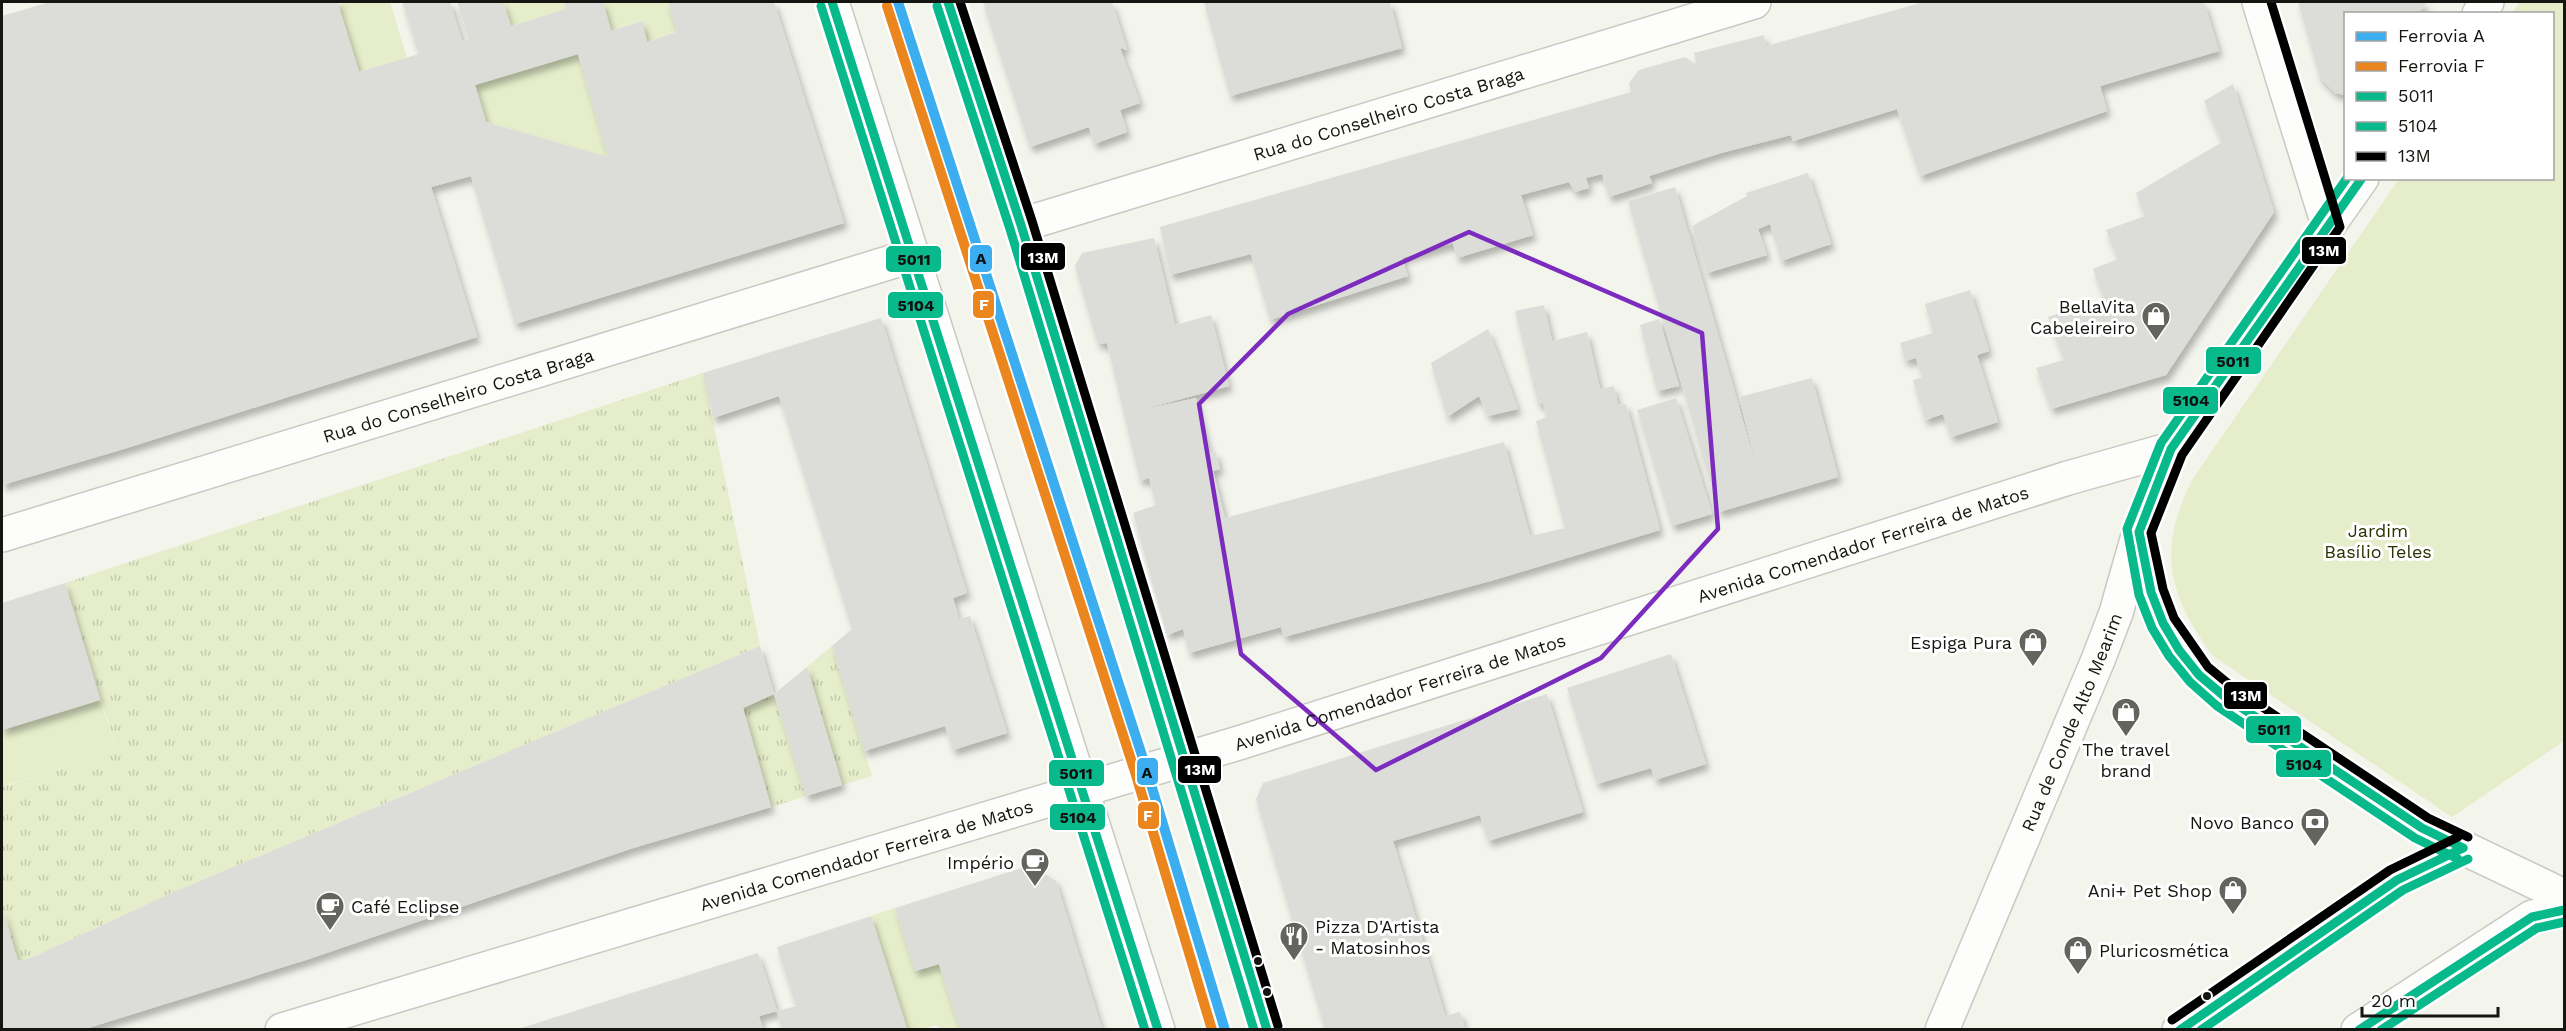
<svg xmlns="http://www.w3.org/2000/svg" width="2566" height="1031" font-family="'Work Sans',sans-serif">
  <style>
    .grass { fill: url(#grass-tufts) }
    .green { fill: #e5edca }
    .building { fill: #dcddd8; fill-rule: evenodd; filter: url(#shadow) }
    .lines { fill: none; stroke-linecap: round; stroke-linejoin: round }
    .minor-casing { stroke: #c8c9c3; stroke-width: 36 }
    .major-casing { stroke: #c8c9c3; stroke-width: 36 }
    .minor { stroke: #fdfdfc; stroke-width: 33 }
    .major { stroke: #fdfdfc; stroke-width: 33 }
    .bus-1-casing { stroke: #fff; stroke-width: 14 }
    .bus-2-casing { stroke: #fff; stroke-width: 14 }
    .bus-3-casing { stroke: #fff; stroke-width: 14 }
    .bus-1 { stroke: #08b98b; stroke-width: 9 }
    .bus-2 { stroke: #08b98b; stroke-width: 9 }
    .bus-3 { stroke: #000; stroke-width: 9 }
    .rail-1-casing { stroke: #fff; stroke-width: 15 }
    .rail-2-casing { stroke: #fff; stroke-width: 15 }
    .rail-1 { stroke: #3caeef; stroke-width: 10 }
    .rail-2 { stroke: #eb851e; stroke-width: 10 }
    .marked { fill: none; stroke: #7b2cbf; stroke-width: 4.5; stroke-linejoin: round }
    .bus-dot { fill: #151611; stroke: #fff; stroke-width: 2 }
    .labels { text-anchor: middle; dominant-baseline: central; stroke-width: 6; stroke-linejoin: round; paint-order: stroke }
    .street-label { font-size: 18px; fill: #151611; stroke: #fff }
    .poi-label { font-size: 18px; fill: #151611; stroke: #fff; text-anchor: end }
    .park-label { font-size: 18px; fill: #2c3400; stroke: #fff }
    .line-badge { stroke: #fff; stroke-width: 2 }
    .badge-label { font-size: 16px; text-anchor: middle; font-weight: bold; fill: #fff }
    .pale-badge-label { font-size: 16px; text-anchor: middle; font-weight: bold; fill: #111 }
  </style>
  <defs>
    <pattern id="grass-tufts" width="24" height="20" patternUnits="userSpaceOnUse" patternTransform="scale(1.5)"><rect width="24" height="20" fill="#e5edca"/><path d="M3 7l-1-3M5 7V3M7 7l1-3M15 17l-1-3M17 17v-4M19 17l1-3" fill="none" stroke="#c4caac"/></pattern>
    <filter id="shadow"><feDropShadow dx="3.5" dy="6" stdDeviation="3" flood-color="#0004"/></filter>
  </defs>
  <rect width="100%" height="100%" fill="#f3f4ec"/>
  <g class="grass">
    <path d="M703,373L760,646L176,891L31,958L2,966V787L117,751L65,583Z"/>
    <path d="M832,646L872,776L842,785L807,667Z"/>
    <path d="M774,694L806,796L771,807L743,708Z"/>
  </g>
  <g class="green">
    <path d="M348,2H390L407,58L359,72L338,5Z"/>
    <path d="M503,2H564L566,9L511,26Z"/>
    <path d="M603,2H668L677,32L647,42L641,21L611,31Z"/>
    <path d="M2520,2H2564V741L2452,817L2213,656C2168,595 2157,550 2192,480L2399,179L2552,178V14L2512,13Z"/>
    <path d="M578,54L608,157L486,122L475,85Z"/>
    <path d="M100,700L117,751L3,786L2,730Z"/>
    <path d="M895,908L915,971L939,964L960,1029H939L937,1025L921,1029H907L871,916Z"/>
  </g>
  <g class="building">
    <path d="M50,2H346L338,4L359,72L419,54L402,2H450L462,41L469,39L457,2H503L511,26L566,9L564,2H603L611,31L642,21L647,42L677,32L668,2H774L844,223L515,324L471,176L431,187L477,337L127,448L2,485V16ZM578,54L608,157L486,122L475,85Z"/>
    <path d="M983,2H1112L1127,50L1120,48L1140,103L1120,110L1127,132L1094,144L1089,127L1030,147Z"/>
    <path d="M1204,2H1390L1402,48L1230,96Z"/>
    <path d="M1924,2H2204L2219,51L2100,86L2107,111L1920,176L1897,109L1793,141L1791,135L1721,153L1649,176L1652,183L1609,197L1602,174L1586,178L1589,188L1575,192L1569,182L1521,195L1533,235L1457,258L1453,243L1402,258L1408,276L1270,320L1251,254L1170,275L1160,227L1631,92L1629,83L1639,70L1685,57L1697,66L1694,53L1764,35L1766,46Z"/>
    <path d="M2298,2H2427L2418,14H2346V95L2335,93L2320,78Z"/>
    <path d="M2233,84L2274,212L2166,375L2051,409L2036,368L2064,360L2048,317L2104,299L2093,269L2118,259L2106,230L2145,216L2136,193L2222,142L2204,101Z"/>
    <path d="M1808,173L1831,244L1781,261L1770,224L1758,229L1767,255L1707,273L1692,226L1747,196L1746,193Z"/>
    <path d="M1675,187L1757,469L1739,397L1812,378L1838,477L1719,512L1628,201Z"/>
    <path d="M1154,238L1175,325L1211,315L1229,386L1141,410L1196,398L1210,453L1216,452L1220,469L1213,471L1225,518L1504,442L1530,536L1565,528L1536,421L1547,417L1543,403L1538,404L1515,311L1544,305L1552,341L1587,332L1600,389L1614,386L1618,405L1626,404L1660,530L1494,580L1284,637L1281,627L1189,653L1183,629L1167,635L1133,513L1156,505L1149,478L1140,481L1107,343L1098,344L1075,266L1082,253Z"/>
    <path d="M1970,290L1989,351L1977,355L1998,422L1951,437L1943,414L1925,420L1913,380L1922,377L1916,358L1905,361L1900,343L1933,333L1925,304Z"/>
    <path d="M881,318L967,593L953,598L959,619L970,616L1007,733L953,750L945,726L864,751L832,646L852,629L779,396L713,418L703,373Z"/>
    <path d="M1659,319L1679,386L1657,391L1640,325Z"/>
    <path d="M1488,329L1518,409L1488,416L1479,396L1447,417L1431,363Z"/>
    <path d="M1676,398L1712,514L1672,526L1637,410Z"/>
    <path d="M65,583L100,700L2,730V603Z"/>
    <path d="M760,646L774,694L743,708L771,807L630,849L309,959L85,1029H2V907L18,961L31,958L176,891Z"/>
    <path d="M1671,654L1706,764L1655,780L1651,768L1597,784L1567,688Z"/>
    <path d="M807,667L842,785L806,796L774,694Z"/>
    <path d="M1547,694L1583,812L1488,841L1480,815L1393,841L1445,1016L1460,1012L1465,1029H1325L1256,799L1263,783Z"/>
    <path d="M1031,865L1056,881L1102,1029H960L939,964L915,971L895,908Z"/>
    <path d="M871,916L907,1029H782L777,1011L759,1016L763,1029H518L758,953L777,1011L796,1006L777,947Z"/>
  </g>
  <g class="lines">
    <g class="minor-casing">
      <g id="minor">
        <path d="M2259,2L2328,225"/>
        <path id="s1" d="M1021,225L1754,2"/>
        <path id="s2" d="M2,535L914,255"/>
        <path id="s3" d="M282,1030L1242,742L2068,478L2171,449"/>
        <path id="s4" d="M1942,1030L2098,660L2116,613L2139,532"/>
      </g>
    </g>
    <g class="major-casing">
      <g id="major">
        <path d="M832,2L1158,1030"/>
        <path d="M948,2L1021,225L1267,1030"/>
        <path d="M2479,14L2487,2"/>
        <path d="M2362,178L2171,449L2139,532L2151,592L2163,623L2179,650L2199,675L2224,696L2422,828L2564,896"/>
        <path d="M2179,1030L2397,880L2463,848"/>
        <path d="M2358,1030L2532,917L2564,910"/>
      </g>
    </g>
    <use href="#minor" class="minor"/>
    <use href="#major" class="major"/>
    <g class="bus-1-casing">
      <g id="bus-1">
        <path d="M832,2L1158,1030"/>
        <path d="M948,2L1021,225L1267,1030"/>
        <path d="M2362,178L2171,449L2139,532L2151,592L2163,623L2179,650L2199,675L2224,696L2422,828L2463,848"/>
        <path d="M2180,1030L2397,880L2463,848"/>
        <path d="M2359,1030L2532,917L2564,910"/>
      </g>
    </g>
    <g class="bus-2-casing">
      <g id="bus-2">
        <path d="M821,6L1145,1030"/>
        <path d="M937,6L1010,229L1254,1030"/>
        <path d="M2347,178L2161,443L2127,529L2139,595L2152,628L2169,656L2190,682L2217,706L2415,838L2458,859"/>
        <path d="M2201,1030L2403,890L2468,859"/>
        <path d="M2381,1030L2537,928L2564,922"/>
      </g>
    </g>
    <g class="bus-3-casing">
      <g id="bus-3">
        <path d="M960,2L1032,221L1278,1026"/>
        <path d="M2271,2L2340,227L2182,455L2151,533L2163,589L2174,618L2208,667L2231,686L2428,818L2468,837"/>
        <path d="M2172,1020L2390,870L2458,837"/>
      </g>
    </g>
    <use href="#bus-1" class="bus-1"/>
    <use href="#bus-2" class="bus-2"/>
    <use href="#bus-3" class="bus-3"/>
    <g class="rail-1-casing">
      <path id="rail-1" d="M898,2L1147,771L1225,1030"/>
    </g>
    <g class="rail-2-casing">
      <path id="rail-2" d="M887,6L1136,775L1212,1030"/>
    </g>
    <use href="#rail-1" class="rail-1"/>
    <use href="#rail-2" class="rail-2"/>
  </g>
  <path class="marked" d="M1469,232L1702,333L1718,529L1601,658L1376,770L1241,654L1199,404L1288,314Z"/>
  <defs>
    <g id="shop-pin" transform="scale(1.5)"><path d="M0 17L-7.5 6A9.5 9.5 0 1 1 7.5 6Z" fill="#63645e" stroke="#fff"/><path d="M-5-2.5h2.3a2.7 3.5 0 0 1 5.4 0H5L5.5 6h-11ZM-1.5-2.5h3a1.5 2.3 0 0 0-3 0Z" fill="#fff"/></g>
    <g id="bank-pin" transform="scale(1.5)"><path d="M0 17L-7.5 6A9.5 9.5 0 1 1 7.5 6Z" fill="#63645e" stroke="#fff"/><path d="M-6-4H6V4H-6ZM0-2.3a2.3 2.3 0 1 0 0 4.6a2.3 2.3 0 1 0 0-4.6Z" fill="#fff"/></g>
    <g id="cafe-pin" transform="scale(1.5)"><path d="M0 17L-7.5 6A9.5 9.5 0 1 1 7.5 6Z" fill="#63645e" stroke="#fff"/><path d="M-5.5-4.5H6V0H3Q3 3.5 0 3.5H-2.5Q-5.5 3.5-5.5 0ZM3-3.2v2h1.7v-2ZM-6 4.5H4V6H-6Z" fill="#fff"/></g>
    <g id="restaurant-pin" transform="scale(1.5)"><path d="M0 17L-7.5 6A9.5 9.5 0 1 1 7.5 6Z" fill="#63645e" stroke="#fff"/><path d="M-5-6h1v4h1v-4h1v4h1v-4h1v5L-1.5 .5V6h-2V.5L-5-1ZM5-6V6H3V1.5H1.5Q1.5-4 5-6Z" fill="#fff"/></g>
  </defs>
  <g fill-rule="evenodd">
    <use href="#shop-pin" x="2156" y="316"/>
    <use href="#shop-pin" x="2033" y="642"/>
    <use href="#shop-pin" x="2126" y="712"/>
    <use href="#bank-pin" x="2315" y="822"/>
    <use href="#cafe-pin" x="1035" y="862"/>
    <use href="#shop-pin" x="2233" y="890"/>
    <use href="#cafe-pin" x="330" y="906"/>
    <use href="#restaurant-pin" x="1294" y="936"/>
    <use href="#shop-pin" x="2078" y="950"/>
  </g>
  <g class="bus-dot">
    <circle cx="1258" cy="961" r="5"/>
    <circle cx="1267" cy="992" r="5"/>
    <circle cx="2207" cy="996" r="5"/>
  </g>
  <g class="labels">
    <g class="street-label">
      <text stroke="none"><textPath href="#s1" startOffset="384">Rua do Conselheiro Costa Braga</textPath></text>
      <text stroke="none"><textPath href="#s2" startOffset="477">Rua do Conselheiro Costa Braga</textPath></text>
      <text stroke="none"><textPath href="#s3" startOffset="1654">Avenida Comendador Ferreira de Matos</textPath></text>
      <text stroke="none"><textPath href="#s3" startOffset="1168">Avenida Comendador Ferreira de Matos</textPath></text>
      <text stroke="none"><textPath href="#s4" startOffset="334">Rua de Conde Alto Mearim</textPath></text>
      <text stroke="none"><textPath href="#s3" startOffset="610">Avenida Comendador Ferreira de Matos</textPath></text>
    </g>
    <g class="poi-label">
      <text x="2135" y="306">BellaVita<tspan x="2135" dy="21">Cabeleireiro</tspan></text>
      <text x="2012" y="642">Espiga Pura</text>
      <text x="2126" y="749" text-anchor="middle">The travel<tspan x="2126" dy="21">brand</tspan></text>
      <text x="2294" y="822">Novo Banco</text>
      <text x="1014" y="862">Império</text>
      <text x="2212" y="890">Ani+ Pet Shop</text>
      <text x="351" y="906" text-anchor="start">Café Eclipse</text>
      <text x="1315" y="926" text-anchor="start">Pizza D'Artista<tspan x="1315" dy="21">- Matosinhos</tspan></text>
      <text x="2099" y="950" text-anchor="start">Pluricosmética</text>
    </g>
    <g class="park-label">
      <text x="2378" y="530">Jardim<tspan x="2378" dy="21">Basílio Teles</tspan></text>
    </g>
  </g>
  <g class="line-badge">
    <rect x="2301" y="236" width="46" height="29" rx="6" fill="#000"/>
    <rect x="1020" y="242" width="46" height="29" rx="6" fill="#000"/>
    <rect x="969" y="244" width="24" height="29" rx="6" fill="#3caeef"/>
    <rect x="885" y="245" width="57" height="28" rx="6" fill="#08b98b"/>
    <rect x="972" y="290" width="23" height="29" rx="6" fill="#eb851e"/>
    <rect x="887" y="291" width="57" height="28" rx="6" fill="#08b98b"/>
    <rect x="2205" y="346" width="57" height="29" rx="6" fill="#08b98b"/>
    <rect x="2162" y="386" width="57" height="29" rx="6" fill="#08b98b"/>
    <rect x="2223" y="681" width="45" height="29" rx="6" fill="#000"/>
    <rect x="2245" y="715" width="57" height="29" rx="6" fill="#08b98b"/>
    <rect x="2275" y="749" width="57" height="29" rx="6" fill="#08b98b"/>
    <rect x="1177" y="755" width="45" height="29" rx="6" fill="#000"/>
    <rect x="1136" y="757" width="23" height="29" rx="6" fill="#3caeef"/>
    <rect x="1048" y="759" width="57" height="28" rx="6" fill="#08b98b"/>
    <rect x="1137" y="801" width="23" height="29" rx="6" fill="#eb851e"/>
    <rect x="1049" y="803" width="57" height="28" rx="6" fill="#08b98b"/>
  </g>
  <g class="badge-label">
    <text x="2324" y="256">13M</text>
    <text x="1043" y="263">13M</text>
    <text x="984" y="310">F</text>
    <text x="2246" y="701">13M</text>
    <text x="1200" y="775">13M</text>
    <text x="1148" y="821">F</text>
  </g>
  <g class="pale-badge-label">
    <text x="981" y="264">A</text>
    <text x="914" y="265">5011</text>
    <text x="916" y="311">5104</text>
    <text x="2233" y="367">5011</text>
    <text x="2191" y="406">5104</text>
    <text x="2274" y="735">5011</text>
    <text x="2304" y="770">5104</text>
    <text x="1147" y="778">A</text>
    <text x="1076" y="779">5011</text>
    <text x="1078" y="823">5104</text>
  </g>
  <rect width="2566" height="1031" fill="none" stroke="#151611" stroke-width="6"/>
  <rect x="2344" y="12" width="210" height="168" fill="#ffffff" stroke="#a1a2a0" stroke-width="1.5"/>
  <rect x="2356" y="32" width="30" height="9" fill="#3caeef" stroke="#a1a2a0" stroke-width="1.5"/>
  <text x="2398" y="42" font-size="18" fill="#151611">Ferrovia A</text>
  <rect x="2356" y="62" width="30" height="9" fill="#eb851e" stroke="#a1a2a0" stroke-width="1.5"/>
  <text x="2398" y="72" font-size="18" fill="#151611">Ferrovia F</text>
  <rect x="2356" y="92" width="30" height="9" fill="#08b98b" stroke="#a1a2a0" stroke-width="1.5"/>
  <text x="2398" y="102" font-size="18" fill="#151611">5011</text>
  <rect x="2356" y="122" width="30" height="9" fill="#08b98b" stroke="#a1a2a0" stroke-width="1.5"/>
  <text x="2398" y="132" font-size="18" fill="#151611">5104</text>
  <rect x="2356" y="152" width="30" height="9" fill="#000000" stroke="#a1a2a0" stroke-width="1.5"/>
  <text x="2398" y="162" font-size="18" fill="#151611">13M</text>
  <path d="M2362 1007v9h136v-9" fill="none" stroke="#151611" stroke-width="3"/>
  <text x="2371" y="1007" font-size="18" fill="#151611" stroke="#ffffff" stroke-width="4.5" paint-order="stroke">20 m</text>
</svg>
